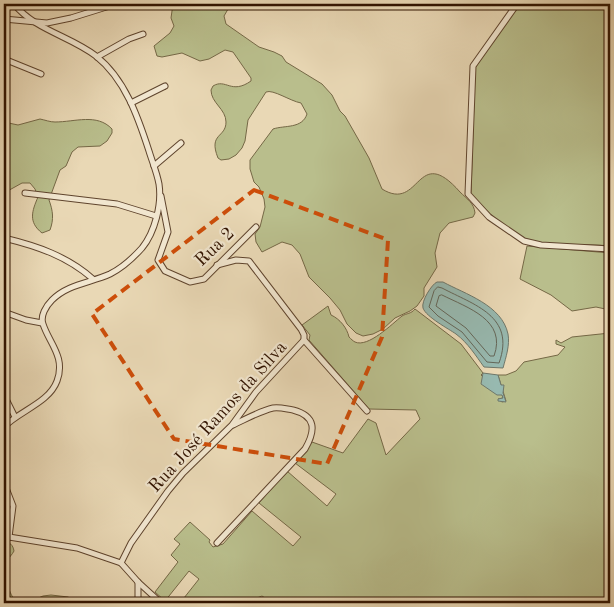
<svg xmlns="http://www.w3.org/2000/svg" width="614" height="607" font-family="'Old Standard TT',serif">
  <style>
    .green { fill: #b9be8c; stroke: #756846 }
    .water { fill: #97b9b0; stroke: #6e776a }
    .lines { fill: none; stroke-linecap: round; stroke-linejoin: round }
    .shore { stroke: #646658; stroke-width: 1 }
    .minor-casing { stroke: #5f442d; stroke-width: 7 }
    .minor { stroke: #f1e6cf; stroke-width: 5 }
    .marked { fill: none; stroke: #cd4e0a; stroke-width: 4; stroke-dasharray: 10 6; stroke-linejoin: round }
    .labels { text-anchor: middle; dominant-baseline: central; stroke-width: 4.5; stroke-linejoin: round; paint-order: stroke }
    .street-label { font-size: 18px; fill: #311300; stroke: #f1e6cf }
  </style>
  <rect width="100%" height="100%" fill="#e9d8b5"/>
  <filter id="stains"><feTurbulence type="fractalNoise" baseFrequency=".004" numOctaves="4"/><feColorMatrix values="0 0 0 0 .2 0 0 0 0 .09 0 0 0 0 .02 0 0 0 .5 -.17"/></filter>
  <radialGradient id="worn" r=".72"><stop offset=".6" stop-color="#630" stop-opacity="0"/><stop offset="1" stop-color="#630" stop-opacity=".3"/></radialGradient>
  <g class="green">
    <path d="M173,4H231L224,16L226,24L259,47L274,52L282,56L286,62L322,84L332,95L340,111L345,116L369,158L382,189C421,213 416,142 460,192C467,199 474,203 475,213L473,217L449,223L440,233L435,253L437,267L424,288V296L417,306L410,311L395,318L383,329L373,334L363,336L356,333L347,324L340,310L330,298L309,277L300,254L292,245L282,242L262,252L256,242L255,234L260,227L265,207L264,199L259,187L254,182L250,169V160L273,129C285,125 302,129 307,114L301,103C290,101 273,89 266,92L248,120L245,141L242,148L236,155L229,159L221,160L218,158C208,133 226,138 226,122C226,109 211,103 211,90L213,86C226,78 231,95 251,81V78L233,52L225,50L209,59L200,61L182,53L162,57L157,56L154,46L170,33L174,26L171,18Z"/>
    <path d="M519,4H610V246C585,243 557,247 532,242C514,238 483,208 471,194L475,68Z"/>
    <path d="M40,119C45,120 50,122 55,122C75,122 97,113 112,129V133L107,141L100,146L78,147L72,152L66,166L60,170L49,200C53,211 54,219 50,230L42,233C28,222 32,211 38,197L35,189L30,183H22L4,193V122L18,125Z"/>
    <path d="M527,246L610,253V310L596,307L572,311L551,295L520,279Z"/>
    <path d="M328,306L331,315C340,319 347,328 349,337C351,339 353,341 355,342C368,348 392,324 402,316C407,313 411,314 415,309L461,344L483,373L481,375L502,394L503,398L498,399L502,402L506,401L498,375H506L516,371L524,362L558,355L565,347L556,344V340L561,343L572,337L610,333V603H273L262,596L244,603H180L199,579L189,571L165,601L155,592L178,562L171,555L180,544L174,539L190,522L210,540L209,542L213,547L223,544L252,511L293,546L301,537L259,503L287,471L327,506L336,494L295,463L312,442L343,453L368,419L376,423L386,455L420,419L416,410L369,409L309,340L310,335L302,325Z"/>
    <path d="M4,542C10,542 13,545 14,551C12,555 9,557 7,561C2,573 9,595 17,603H4Z"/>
    <path d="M51,595L68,597L79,603H27L43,596Z"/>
  </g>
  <g class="water">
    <path d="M437,282H443C465,294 502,305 508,334C510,345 506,357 503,368L484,367C476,356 468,343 456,334C449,329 426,317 423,308C421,301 432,284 437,282Z"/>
    <path d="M483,373L498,375L501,385H504L503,393L506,402L498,401V399L503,398L502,395H497L481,384Z"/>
  </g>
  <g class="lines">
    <g class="shore">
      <path d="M438,287L442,288C474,305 516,316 499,363L487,362L462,332L438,316L429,307L434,291Z"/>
      <path d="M442,295C468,308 507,320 494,356H490L466,328L436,306L439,296Z"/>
    </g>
    <g class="minor-casing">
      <g id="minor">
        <path d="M517,4L473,66L468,194L489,217L524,241L541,245L610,249"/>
        <path d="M4,19L47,23L71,18L116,4"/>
        <path d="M97,57L129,39L143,34"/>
        <path d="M4,59L41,74"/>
        <path d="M131,103L165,86"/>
        <path d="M154,166L181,143"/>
        <path d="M25,193L117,204L156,216"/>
        <path d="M161,196L168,232L158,260L165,271L190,282L204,279L256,227"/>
        <path d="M4,238C37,246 67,256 93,279"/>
        <path d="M217,265L236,260L249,261L301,329L304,335V340L367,411"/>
        <path d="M4,312L26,320L42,323"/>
        <path d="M4,395L15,417"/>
        <path d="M4,427C19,411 49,403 57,381C66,357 49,343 43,324C40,316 46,306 52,300C68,284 90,283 110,274C122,268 133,258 142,248C155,232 162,204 159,184C157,173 152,161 149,151C138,117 125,79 96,56C70,36 35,30 14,4"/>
        <path d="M4,483L13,506L9,537"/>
        <path d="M4,538L9,537L77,548L121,563L138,582L161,603"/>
        <path d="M217,543L305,449C316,430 316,416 293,410C286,409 280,407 273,408C260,411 246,419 233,425"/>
        <path d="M121,563L131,543L168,491L183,473L232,425L256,392L304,340"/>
        <path d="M138,582V603"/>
      </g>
    </g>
    <use href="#minor" class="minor"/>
  </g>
  <path class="marked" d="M254,190L388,240L382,337L327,464L174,439L92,314Z"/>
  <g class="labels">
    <g class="street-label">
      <text transform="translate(215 247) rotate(-44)">Rua 2</text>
      <text transform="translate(218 417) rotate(-48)">Rua José Ramos da Silva</text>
    </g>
  </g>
  <rect width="614" height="607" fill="none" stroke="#e9d8b5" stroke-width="20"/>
  <rect x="5" y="5" width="604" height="597" fill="none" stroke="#311300" stroke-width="2.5"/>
  <rect x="10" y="10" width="594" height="587" fill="none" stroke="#311300"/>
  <rect width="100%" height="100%" filter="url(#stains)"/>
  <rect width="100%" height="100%" fill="url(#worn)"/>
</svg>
